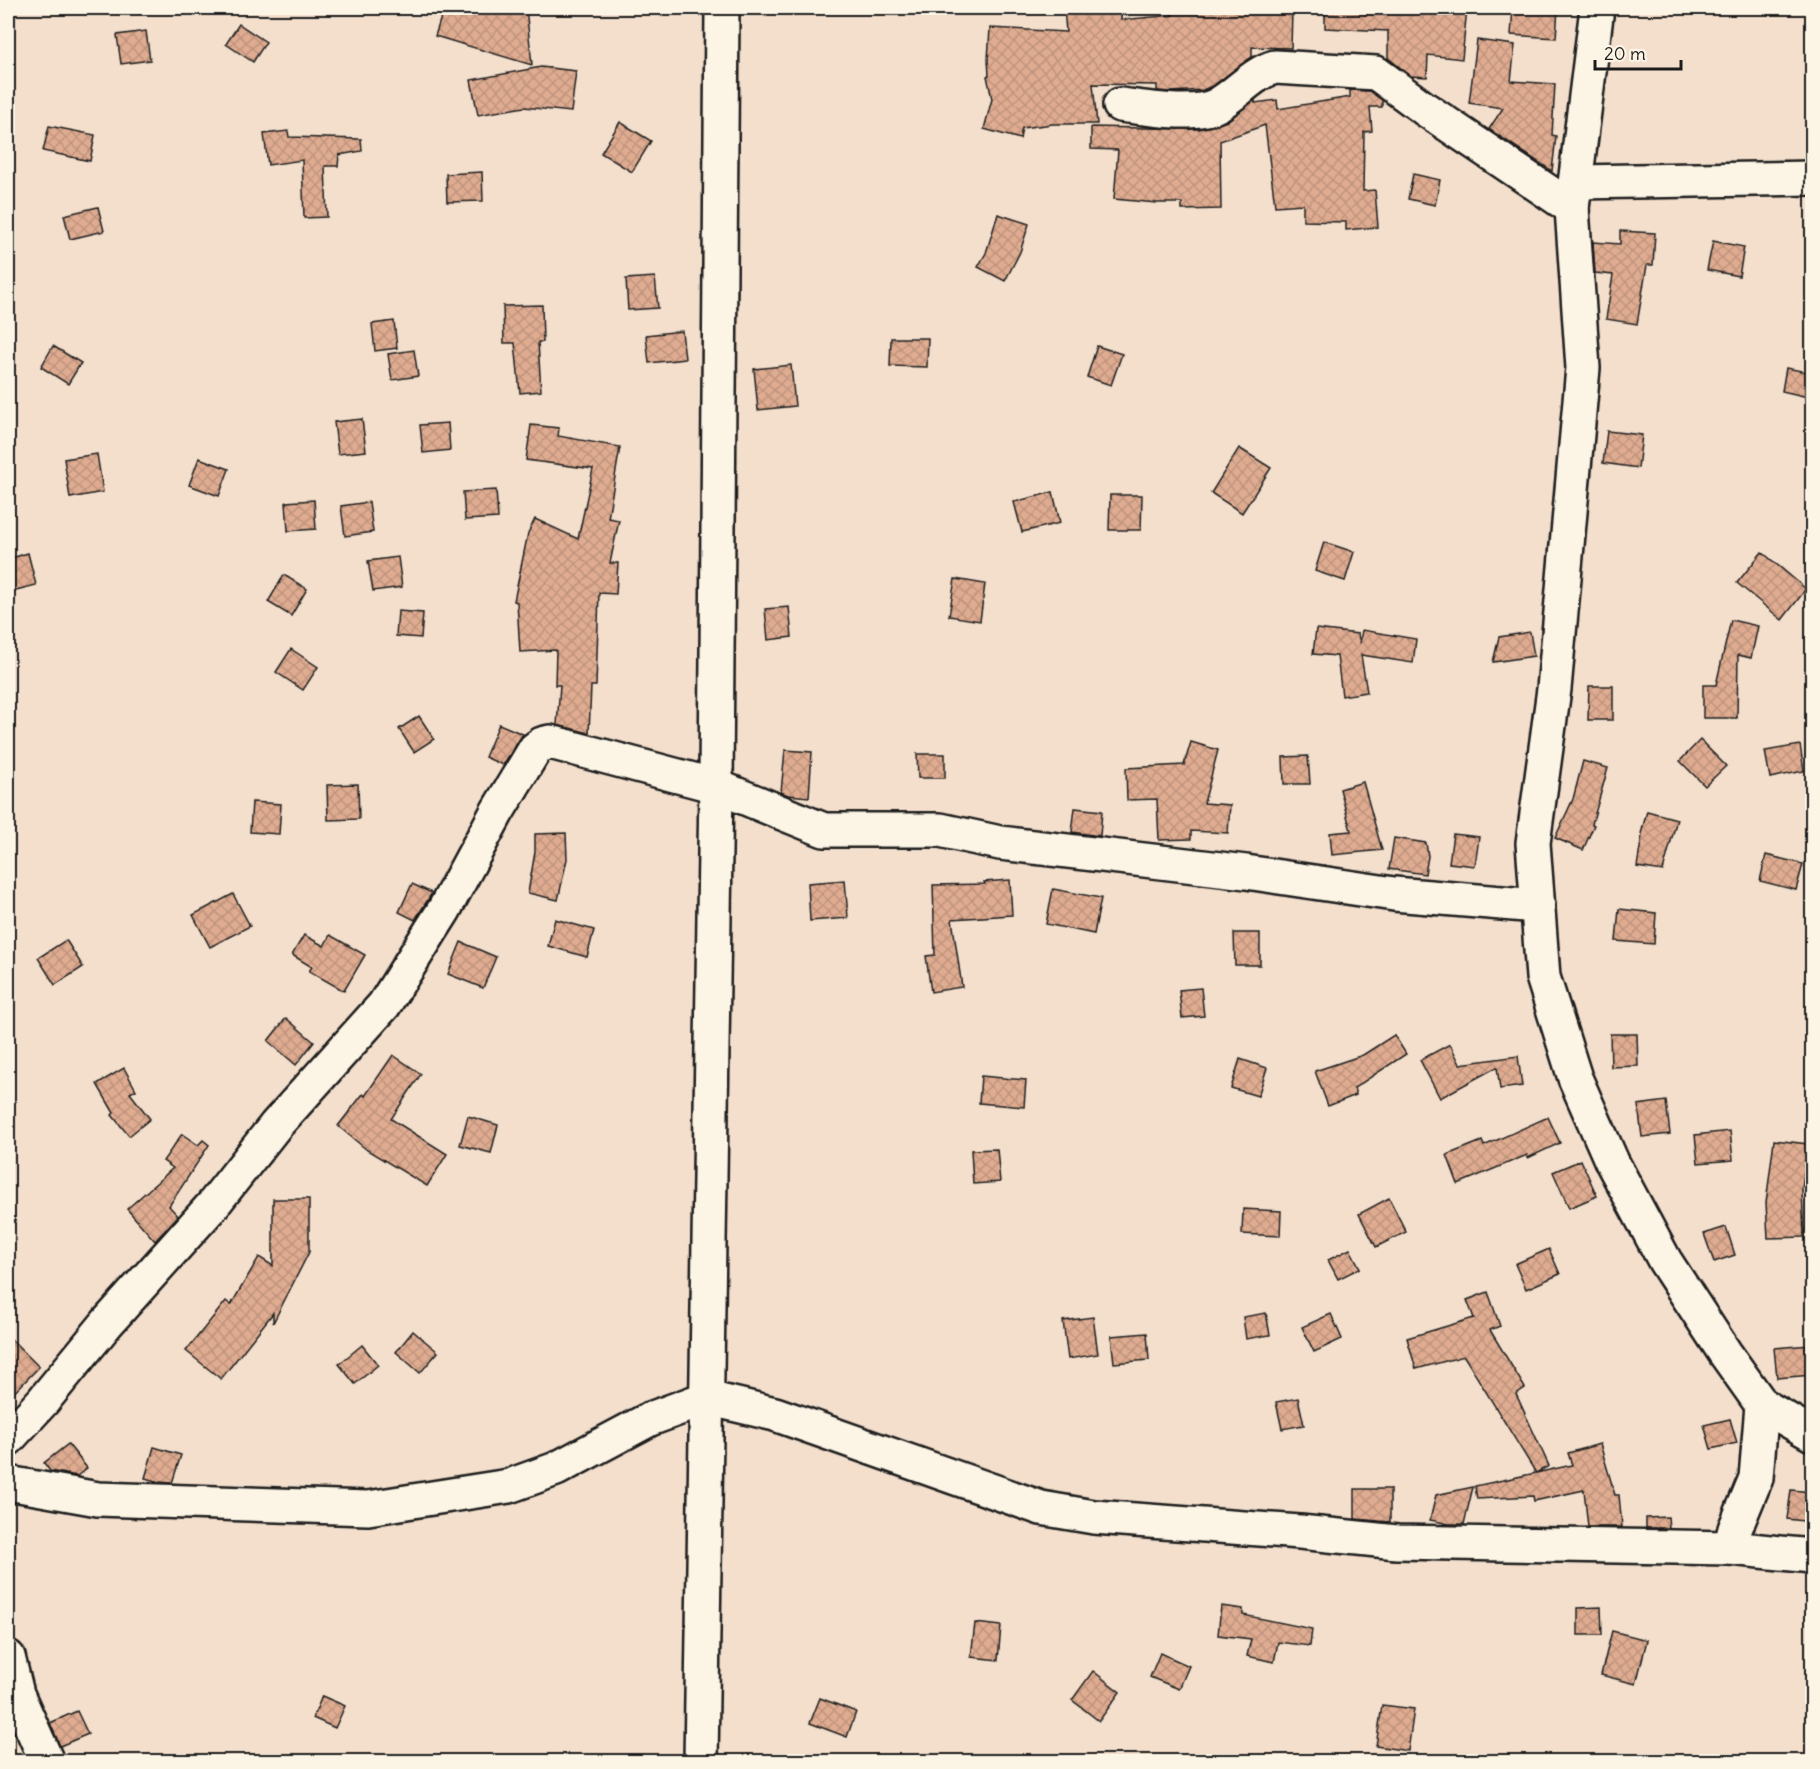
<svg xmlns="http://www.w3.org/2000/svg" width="1820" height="1769" font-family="Delius,sans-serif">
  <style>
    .building { fill: url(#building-cross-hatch); stroke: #1c1c1c; stroke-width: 1.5 }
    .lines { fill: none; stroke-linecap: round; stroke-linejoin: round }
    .minor-casing { stroke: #1c1c1c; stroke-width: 38 }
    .minor { stroke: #fcf5e5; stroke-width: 33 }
  </style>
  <defs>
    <pattern id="building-cross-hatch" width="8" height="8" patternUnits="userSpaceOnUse" patternTransform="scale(1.5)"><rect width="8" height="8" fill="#dfac91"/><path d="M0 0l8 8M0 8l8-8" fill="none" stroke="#bf937c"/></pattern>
  </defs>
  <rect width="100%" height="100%" fill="#f3dfcc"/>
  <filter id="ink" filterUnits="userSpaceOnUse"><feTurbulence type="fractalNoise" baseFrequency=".0167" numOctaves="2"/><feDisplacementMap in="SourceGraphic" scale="12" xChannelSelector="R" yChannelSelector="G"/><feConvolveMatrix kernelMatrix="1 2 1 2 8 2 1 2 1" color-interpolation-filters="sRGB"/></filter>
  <g filter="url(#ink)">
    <g class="building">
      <path d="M444,8H526L532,65L435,36Z"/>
      <path d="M1064,8H1122L1121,20L1173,15L1171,8L1292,11L1291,48L1252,47V57L1214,85L1203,90L1171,92L1157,91V85L1093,84L1097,124H1053L1022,128L1020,139L984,129L992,99L987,76L989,75L988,60L990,28L1066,32Z"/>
      <path d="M1325,8H1467L1462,59L1428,55L1427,77L1411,76L1388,58V31L1325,28Z"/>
      <path d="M1513,8H1558L1556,38L1511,35Z"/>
      <path d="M239,24L266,42L253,62L226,44Z"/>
      <path d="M146,31L150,60L121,64L117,35Z"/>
      <path d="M1477,40L1515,45L1511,81L1555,84L1552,135L1556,136L1552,171L1489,129L1503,108L1469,103Z"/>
      <path d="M541,67L576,71L571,112L524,107L478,115L471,80Z"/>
      <path d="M1350,90L1369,91L1382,100V107H1370L1372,131L1364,132L1363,191L1375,190L1378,227L1346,230V222L1303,221V204L1275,206L1265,125L1220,141L1221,209L1182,210V203H1157L1114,199L1118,150L1091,149V127L1199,129L1227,121L1255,100V103L1277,100L1278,109L1350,97Z"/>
      <path d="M620,122L651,141L632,172L601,153Z"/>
      <path d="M49,126L95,135L90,161L43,151Z"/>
      <path d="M288,131L289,137L361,139L362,151L339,155L338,166H325L327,217L304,218L302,160L268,165L264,134Z"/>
      <path d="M482,172L483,201L447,202L446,174Z"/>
      <path d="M1413,174L1440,180L1435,205L1408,199Z"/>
      <path d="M98,207L104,231L70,239L64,215Z"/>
      <path d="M998,214L1029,224L1020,252L1005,281L978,267L986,253Z"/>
      <path d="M1620,231L1655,233L1653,265H1647L1637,324L1606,319L1613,275L1595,273L1593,242L1620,244Z"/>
      <path d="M1713,241L1744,247L1739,276L1707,270Z"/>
      <path d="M655,277L658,308L628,310L626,279Z"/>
      <path d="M542,305L543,342H538L541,391L520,393L515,343H504L503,306Z"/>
      <path d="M394,321L397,348L375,351L372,324Z"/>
      <path d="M682,331L685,359L649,363L646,335Z"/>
      <path d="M891,338H928L927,367L890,366Z"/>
      <path d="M53,346L81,363L68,384L41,367Z"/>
      <path d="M1097,346L1122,354L1111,385L1087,377Z"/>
      <path d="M414,350L418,376L392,380L388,354Z"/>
      <path d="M791,365L795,406L758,410L754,369Z"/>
      <path d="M1786,368L1812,373V398L1782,391Z"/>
      <path d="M362,419L366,451L338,454L334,422Z"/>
      <path d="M448,423L450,450L423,453L420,425Z"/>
      <path d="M531,425L559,428L558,436L620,447L608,518L619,520L610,563H618L616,594L599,593L596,686H591L589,733L557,725L560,685H555L556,650L520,652L517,602L514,601L528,533L535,519L578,539L593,469L526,460Z"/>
      <path d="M1607,431L1642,435L1638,468L1603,463Z"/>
      <path d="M1239,448L1271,468L1242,513L1211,493Z"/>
      <path d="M97,454L103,492L70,498L64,459Z"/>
      <path d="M199,458L229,469L219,496L189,485Z"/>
      <path d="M496,490L498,518L465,520L463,492Z"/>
      <path d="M1053,492L1060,523L1022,532L1014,502Z"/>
      <path d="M1110,495H1142L1141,530H1109Z"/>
      <path d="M314,500L316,529L288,531L286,502Z"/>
      <path d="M369,502L373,532L345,536L341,506Z"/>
      <path d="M1324,542L1354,552L1345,581L1315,571Z"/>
      <path d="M1762,552L1806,589L1782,620L1737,583Z"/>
      <path d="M28,553L36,585L8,592V559Z"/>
      <path d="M398,557L402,587L373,591L368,561Z"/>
      <path d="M284,575L307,589L291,616L268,602Z"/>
      <path d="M955,579L985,584L980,621L949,616Z"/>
      <path d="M789,607L792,637L768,640L765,609Z"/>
      <path d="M398,611L423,613L421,638L396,636Z"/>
      <path d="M1731,620L1758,626L1751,658L1738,655L1737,718H1703V685H1716Z"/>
      <path d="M1316,629L1358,634L1360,643L1362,630L1416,639L1413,663L1361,655L1367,692L1342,696L1337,656L1313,654Z"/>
      <path d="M1530,632L1534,656L1493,662L1499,637Z"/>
      <path d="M291,649L318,667L303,690L276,672Z"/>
      <path d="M1589,686H1613V720H1588Z"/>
      <path d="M419,716L434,739L414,752L399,729Z"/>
      <path d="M499,724L523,734L503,765L485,757Z"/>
      <path d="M1700,740L1726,766L1705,786L1680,761Z"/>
      <path d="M1191,742L1218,750L1204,803L1230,805L1228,833L1191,831V839L1159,840L1157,799L1127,800L1126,768L1184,765Z"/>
      <path d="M1800,745L1804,771L1770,778L1765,751Z"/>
      <path d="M785,750L812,752L809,797L788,795L781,792Z"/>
      <path d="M917,754H945V778H918Z"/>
      <path d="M1308,756L1310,784H1284L1283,757Z"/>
      <path d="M1583,761L1608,768L1592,824L1594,825L1583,850L1555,838L1573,799Z"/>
      <path d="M1363,782L1382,850L1332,855L1330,833L1351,831L1340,789Z"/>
      <path d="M358,784L359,819L328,820L327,785Z"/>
      <path d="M252,802L281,804L279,834L250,832Z"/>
      <path d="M1075,808L1102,811L1100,836L1072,832Z"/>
      <path d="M1647,811L1677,819L1663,871L1637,867L1642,835L1641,834Z"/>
      <path d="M566,833L567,859L558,900L528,893L535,852V834Z"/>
      <path d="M1453,834L1479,837L1475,866L1449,863Z"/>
      <path d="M1394,838L1426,843L1428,856L1425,874L1389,869Z"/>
      <path d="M1766,855L1803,864L1796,890L1760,881Z"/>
      <path d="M845,880L848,918L810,921L808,883Z"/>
      <path d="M1010,880L1012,915L952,919L962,987L931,992L926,956L935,955L933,885L985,884L984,882Z"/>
      <path d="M412,884L432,893L415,920L399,912Z"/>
      <path d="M1053,889L1101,898L1094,934L1046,924Z"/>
      <path d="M233,894L250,926L210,947L193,915Z"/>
      <path d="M1619,909L1656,913L1654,944L1616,941Z"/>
      <path d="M555,919L594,930L587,957L548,946Z"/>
      <path d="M1234,933H1260V965H1235Z"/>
      <path d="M304,935L324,946L330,935L365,955L344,991L309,971L312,967L292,955Z"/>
      <path d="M66,940L83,967L55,985L38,958Z"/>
      <path d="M461,942L496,957L483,988L448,974Z"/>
      <path d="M1201,988L1204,1016L1182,1018L1179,990Z"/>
      <path d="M286,1018L314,1042L296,1065L268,1041Z"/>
      <path d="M1610,1034H1637L1638,1066L1611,1067Z"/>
      <path d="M1394,1035L1406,1054L1354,1088L1356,1095L1328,1106L1315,1071L1363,1055Z"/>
      <path d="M1450,1044L1460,1064L1518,1056L1522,1086L1500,1089L1497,1067L1440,1098L1420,1060Z"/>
      <path d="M393,1055L421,1074L391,1119L447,1154L427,1186L367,1150L338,1126L363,1094L365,1096Z"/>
      <path d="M1240,1059L1267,1068L1258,1096L1231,1088Z"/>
      <path d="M124,1068L136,1090L130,1093L150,1119L129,1136L112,1115L114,1113L97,1084Z"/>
      <path d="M981,1076L1026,1080L1024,1107L979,1103Z"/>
      <path d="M1666,1101L1670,1134L1642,1137L1638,1105Z"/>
      <path d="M468,1116L498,1125L491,1153L460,1145Z"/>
      <path d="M1548,1117L1560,1143L1528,1158L1527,1155L1458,1184L1447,1155L1482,1141L1484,1146Z"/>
      <path d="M1730,1131L1733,1160L1698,1163L1695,1135Z"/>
      <path d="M182,1134L198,1145L203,1140L209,1145L169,1206L178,1216L155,1241L127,1209L173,1168L163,1161Z"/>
      <path d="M1774,1140L1808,1144L1802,1189L1804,1237L1768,1238L1766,1203Z"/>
      <path d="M997,1149L1000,1182L973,1184L971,1150Z"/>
      <path d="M1581,1160L1597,1196L1569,1208L1553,1172Z"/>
      <path d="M1389,1198L1406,1232L1376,1247L1359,1214Z"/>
      <path d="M273,1199H309V1252L273,1323V1313L221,1379L186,1351L226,1301L231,1305L259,1257L273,1266Z"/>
      <path d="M1243,1209L1281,1211L1280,1236L1242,1234Z"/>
      <path d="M1726,1227L1735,1255L1714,1262L1704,1234Z"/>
      <path d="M1350,1249L1360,1268L1338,1279L1328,1260Z"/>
      <path d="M1549,1249L1560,1274L1526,1289L1515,1264Z"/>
      <path d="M1488,1292L1500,1326L1490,1330L1525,1388L1516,1394L1549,1466L1536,1473L1572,1465L1568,1453L1600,1444L1615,1495H1619L1622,1527H1588L1584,1490L1534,1501L1533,1496L1477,1499L1475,1486L1536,1473L1464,1356L1416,1369L1407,1338L1474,1318L1467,1300Z"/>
      <path d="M1266,1313L1270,1335L1246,1339L1243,1317Z"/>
      <path d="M1331,1314L1342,1339L1314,1352L1302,1327Z"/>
      <path d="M1093,1317L1098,1354L1068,1359L1063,1321Z"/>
      <path d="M413,1331L438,1352L420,1373L396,1352Z"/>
      <path d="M1147,1333L1149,1360L1114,1363L1111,1336Z"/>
      <path d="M8,1336L39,1367L8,1399Z"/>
      <path d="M362,1345L378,1365L355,1384L339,1364Z"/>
      <path d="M1810,1345L1812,1375L1777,1378L1774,1348Z"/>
      <path d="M1298,1398L1304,1425L1282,1429L1276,1402Z"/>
      <path d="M1730,1419L1737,1443L1711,1449L1704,1425Z"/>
      <path d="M68,1444L87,1468L77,1476L50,1471L44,1463Z"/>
      <path d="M154,1447L181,1455L172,1483L159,1482L145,1478Z"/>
      <path d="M1473,1487L1464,1524H1449L1430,1520L1436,1495Z"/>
      <path d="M1355,1489H1390V1522L1355,1519Z"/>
      <path d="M1791,1490L1812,1492V1522L1787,1519Z"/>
      <path d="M1668,1517L1669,1528H1646V1518Z"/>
      <path d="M1221,1606L1243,1609V1615L1312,1629L1310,1646L1278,1642L1274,1662L1247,1656L1251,1639L1218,1635Z"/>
      <path d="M1601,1607L1602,1635H1578V1608Z"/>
      <path d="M975,1623L1001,1626L998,1660L971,1657Z"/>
      <path d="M1612,1631L1647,1640L1636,1684L1601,1675Z"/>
      <path d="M1160,1653L1189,1666L1179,1689L1150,1677Z"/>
      <path d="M1093,1671L1120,1692L1099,1721L1072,1700Z"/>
      <path d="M322,1696L345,1706L335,1728L313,1718Z"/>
      <path d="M820,1698L856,1712L847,1737L810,1723Z"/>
      <path d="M1382,1705L1414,1709L1408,1751L1376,1746Z"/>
      <path d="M77,1711L88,1734L60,1746L50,1723Z"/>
    </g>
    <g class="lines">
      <g class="minor-casing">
        <g id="minor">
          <path d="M1597,8L1572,208L1583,368L1554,689L1533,843L1543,977L1575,1078L1612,1162L1665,1261L1725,1353L1762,1405L1812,1434"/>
          <path d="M1120,105C1145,108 1195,117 1217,105C1237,94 1253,73 1275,67L1376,73L1425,109L1572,208"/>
          <path d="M1576,182L1812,178"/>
          <path d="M8,1439L43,1401L107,1323L212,1206L276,1125L384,1005L444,910L497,812L535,749L542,744L550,742L716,786L824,830H940L1000,843L1246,872L1394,894L1538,906"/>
          <path d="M8,1483L98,1499L368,1508L509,1486L556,1469L650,1419L707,1398L775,1414L1041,1508L1094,1517L1300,1532L1397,1542L1730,1548L1812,1556"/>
          <path d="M1730,1548L1735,1529L1756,1478L1762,1405"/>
          <path d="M8,1657L17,1694L47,1762"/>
          <path d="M701,1762L716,786L722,8"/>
        </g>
      </g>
      <use href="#minor" class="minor"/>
    </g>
  </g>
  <rect width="1820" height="1769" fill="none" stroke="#fcf5e5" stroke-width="30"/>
  <rect x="15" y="15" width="1790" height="1739" fill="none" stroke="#1c1c1c" stroke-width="2" filter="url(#ink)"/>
  <path d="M1595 60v9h86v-9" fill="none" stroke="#1c1c1c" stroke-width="3"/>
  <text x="1604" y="60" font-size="18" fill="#1c1c1c" stroke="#fcf5e5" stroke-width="4.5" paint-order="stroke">20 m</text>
</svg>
